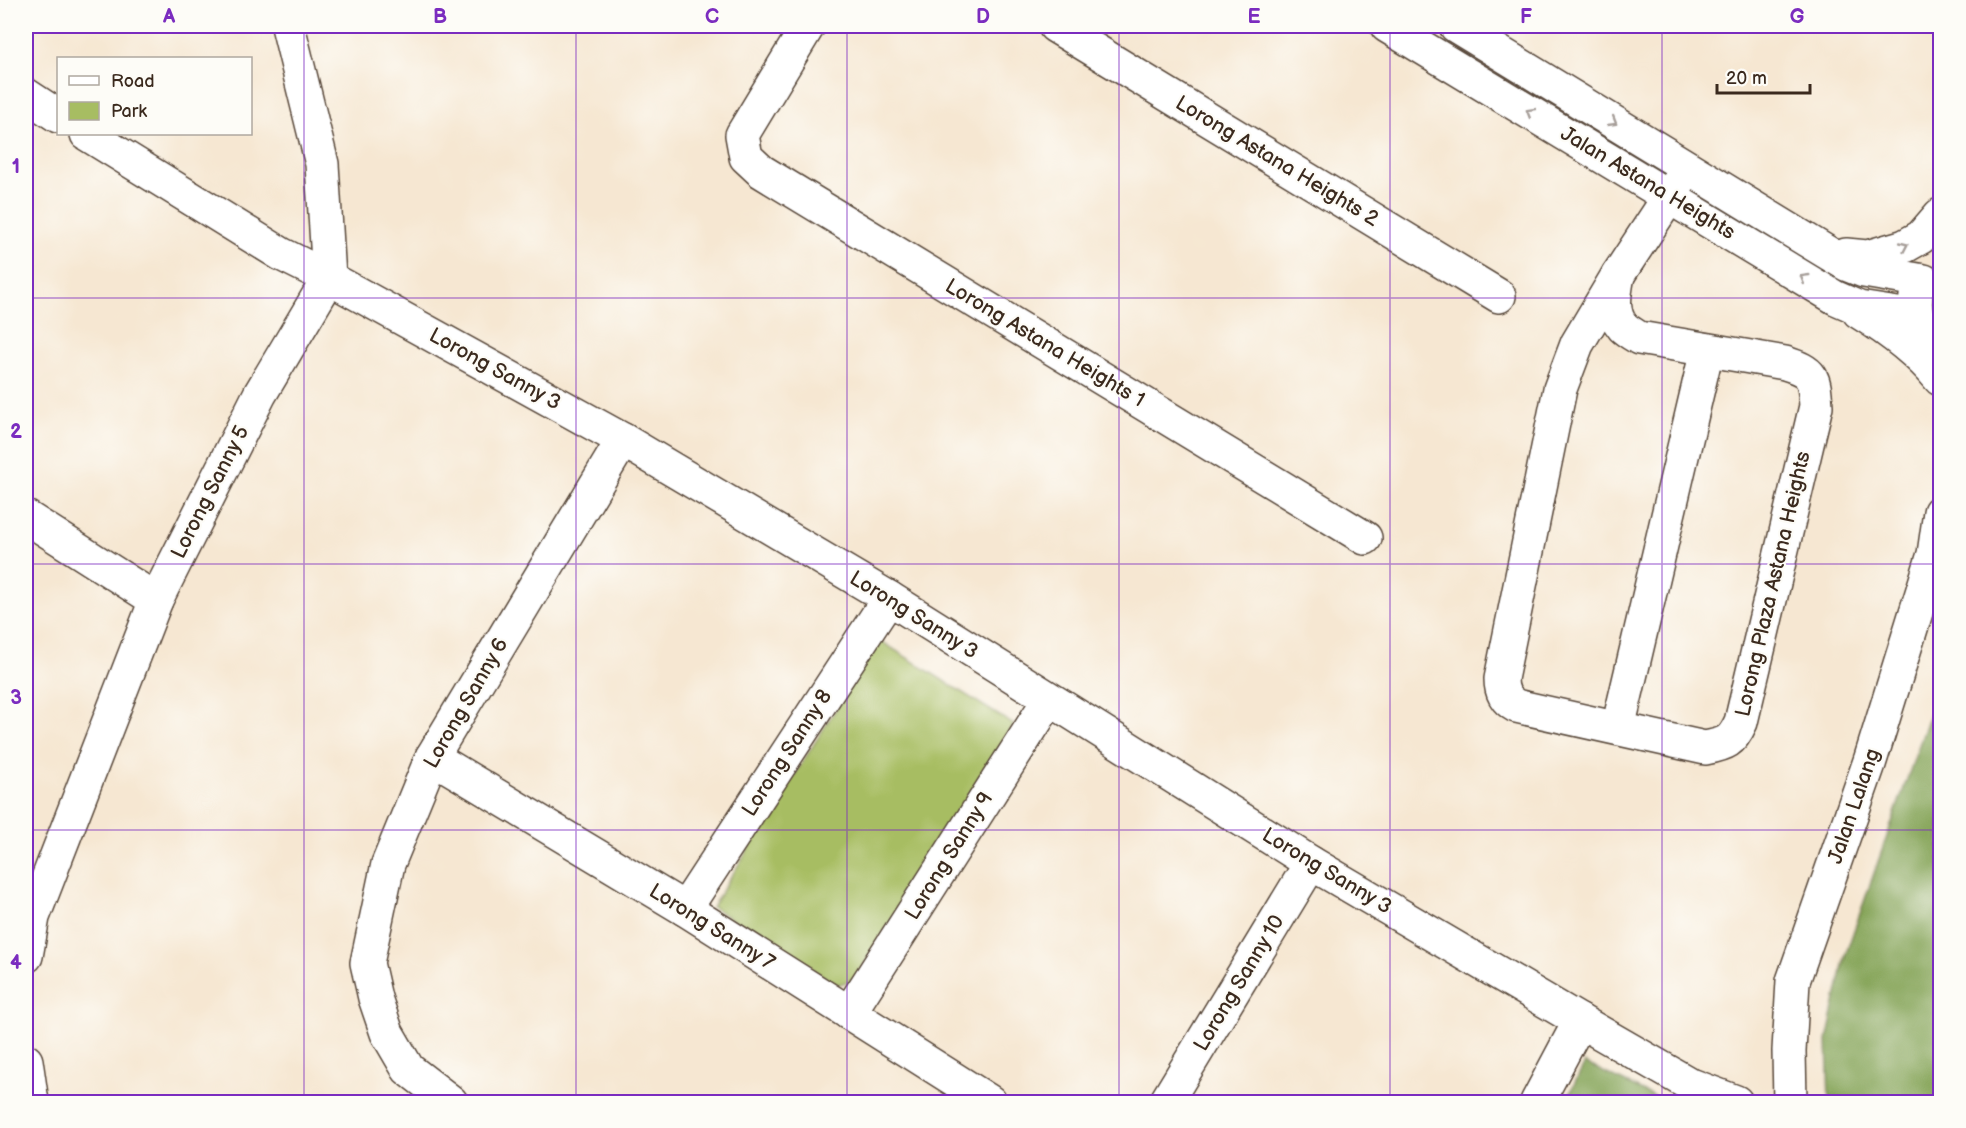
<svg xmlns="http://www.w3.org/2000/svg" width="1966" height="1128" font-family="'Balsamiq Sans',sans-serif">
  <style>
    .green { fill: #a7bd62; stroke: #717440; stroke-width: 1.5 }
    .forest { fill: #85a458; stroke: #60673b; stroke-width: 1.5 }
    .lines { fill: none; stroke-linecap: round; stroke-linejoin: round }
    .minor-casing { stroke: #574639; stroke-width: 36 }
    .minor { stroke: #fff; stroke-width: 33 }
    .oneway { stroke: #a79f9a }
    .grid { fill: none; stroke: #7b2cbf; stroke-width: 1.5; stroke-opacity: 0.55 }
    .labels { text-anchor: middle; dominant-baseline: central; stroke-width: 4.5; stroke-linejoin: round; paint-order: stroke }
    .street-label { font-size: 21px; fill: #3b2a1e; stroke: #fdfcf7 }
    .neatline { fill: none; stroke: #7b2cbf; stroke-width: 2 }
    .grid-label { font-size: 20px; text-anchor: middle; font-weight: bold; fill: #7b2cbf }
  </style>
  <rect width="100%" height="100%" fill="#fdfcf7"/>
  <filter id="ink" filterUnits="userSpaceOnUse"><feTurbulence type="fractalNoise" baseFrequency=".0167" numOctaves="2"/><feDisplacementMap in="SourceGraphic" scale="12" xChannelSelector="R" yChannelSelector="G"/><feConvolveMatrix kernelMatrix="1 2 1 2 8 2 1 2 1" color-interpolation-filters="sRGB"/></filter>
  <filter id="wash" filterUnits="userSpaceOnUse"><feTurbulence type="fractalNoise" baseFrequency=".008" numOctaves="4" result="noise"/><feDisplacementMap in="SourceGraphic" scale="24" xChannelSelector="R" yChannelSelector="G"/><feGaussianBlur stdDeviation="1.35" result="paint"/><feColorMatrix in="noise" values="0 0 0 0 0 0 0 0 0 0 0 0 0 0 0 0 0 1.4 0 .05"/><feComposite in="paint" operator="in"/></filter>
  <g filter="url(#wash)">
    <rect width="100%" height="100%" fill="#f6e7d2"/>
    <path class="green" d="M879,640L1014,725L855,979L837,985L712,907Z"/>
    <g class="forest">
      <path d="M1940,685V1102H1829L1827,1041L1845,956Z"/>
      <path d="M1585,1063L1665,1102H1565Z"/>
    </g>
  </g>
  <g filter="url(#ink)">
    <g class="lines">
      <defs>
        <g id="minor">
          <path d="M808,26L742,135L746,157L761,171L1365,538"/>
          <path d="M1055,26L1499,296"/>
          <path d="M1387,26L1836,298L1859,308L1917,317"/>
          <path d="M1456,26L1846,264L1864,271L1924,281"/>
          <path d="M26,95L58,116"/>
          <path d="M87,134L281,254L329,278L623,440L889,598L1311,863L1580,1021L1691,1085L1736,1102"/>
          <path d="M1846,255L1867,257L1905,246L1921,237L1940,215"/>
          <path d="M1618,275C1615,292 1610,312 1623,327C1627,331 1634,335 1639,338L1785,363C1814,372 1814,377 1816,406L1741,722C1732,742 1726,744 1705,748L1516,706C1505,700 1501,691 1501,679L1560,389L1577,344Z"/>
          <path d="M1618,275L1681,179"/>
          <path d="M1916,296C1913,315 1922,334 1940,340"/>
          <path d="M1859,312C1890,331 1918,352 1940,379"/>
          <path d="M26,517L156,600"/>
          <path d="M1618,728L1707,350"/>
          <path d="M432,757L685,909L990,1102"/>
          <path d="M685,909L889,598"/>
          <path d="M26,956L33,917L156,600L260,394L329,278L322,164L288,26"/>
          <path d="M849,1013L1049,700"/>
          <path d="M26,1061L32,1102"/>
          <path d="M451,1102L408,1069L387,1033L375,998L367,963L388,864L432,757L623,440"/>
          <path d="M1166,1102L1311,863"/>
          <path d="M1537,1102L1580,1021"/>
          <path d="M1790,1102L1789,1051L1793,981L1870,761L1934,554L1940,512"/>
        </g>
      </defs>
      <use href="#minor" class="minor-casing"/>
      <use href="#minor" class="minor"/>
    </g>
    <defs><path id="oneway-chevron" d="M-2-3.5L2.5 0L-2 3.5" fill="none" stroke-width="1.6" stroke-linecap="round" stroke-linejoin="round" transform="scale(1.5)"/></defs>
    <g class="oneway">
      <use href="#oneway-chevron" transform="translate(1530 112) rotate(-149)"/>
      <use href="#oneway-chevron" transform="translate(1613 122) rotate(31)"/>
      <use href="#oneway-chevron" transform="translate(1904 246) rotate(-25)"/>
      <use href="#oneway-chevron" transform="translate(1804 278) rotate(-149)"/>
    </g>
  </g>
  <path class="grid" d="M304,26V1102M576,26V1102M847,26V1102M1119,26V1102M1390,26V1102M1662,26V1102M26,298H1940M26,564H1940M26,830H1940"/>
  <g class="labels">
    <g class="street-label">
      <text transform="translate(1277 161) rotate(31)">Lorong Astana Heights 2</text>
      <text transform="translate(1648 183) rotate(31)">Jalan Astana Heights</text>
      <text transform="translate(1045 343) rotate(31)">Lorong Astana Heights 1</text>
      <text transform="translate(495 369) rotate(29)">Lorong Sanny 3</text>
      <text transform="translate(210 492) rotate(-63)">Lorong Sanny 5</text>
      <text transform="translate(1773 584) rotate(-77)">Lorong Plaza Astana Heights</text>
      <text transform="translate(914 615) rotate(32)">Lorong Sanny 3</text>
      <text transform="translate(466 703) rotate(-60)">Lorong Sanny 6</text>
      <text transform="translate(787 753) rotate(-57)">Lorong Sanny 8</text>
      <text transform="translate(1854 806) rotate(-71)">Jalan Lalang</text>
      <text transform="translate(949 856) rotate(-58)">Lorong Sanny 9</text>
      <text transform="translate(1327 871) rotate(31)">Lorong Sanny 3</text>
      <text transform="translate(712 927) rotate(32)">Lorong Sanny 7</text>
      <text transform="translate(1239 983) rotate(-59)">Lorong Sanny 10</text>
    </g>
  </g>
  <rect width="1966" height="1128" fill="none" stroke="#fdfcf7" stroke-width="66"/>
  <rect x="57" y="57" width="195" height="78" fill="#fdfcf7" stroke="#afa8a0" stroke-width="1.5"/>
  <rect x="69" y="76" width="30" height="9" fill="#ffffff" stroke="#afa8a0" stroke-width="1.5"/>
  <text x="111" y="87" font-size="18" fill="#3b2a1e">Road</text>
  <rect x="69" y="102" width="30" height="18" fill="#a7bd62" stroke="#afa8a0" stroke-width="1.5"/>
  <text x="111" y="117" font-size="18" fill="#3b2a1e">Park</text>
  <path d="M1717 84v9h93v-9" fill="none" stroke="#3b2a1e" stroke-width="3"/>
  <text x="1726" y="84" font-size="18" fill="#3b2a1e" stroke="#fdfcf7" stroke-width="4.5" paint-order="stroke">20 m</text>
  <rect x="33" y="33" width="1900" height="1062" class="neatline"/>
  <g class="grid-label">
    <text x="169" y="23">A</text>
    <text x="440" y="23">B</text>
    <text x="712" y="23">C</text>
    <text x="983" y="23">D</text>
    <text x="1254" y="23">E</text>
    <text x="1526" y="23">F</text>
    <text x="1797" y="23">G</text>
    <text x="16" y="173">1</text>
    <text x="16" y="438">2</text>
    <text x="16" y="704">3</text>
    <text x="16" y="969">4</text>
  </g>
</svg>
